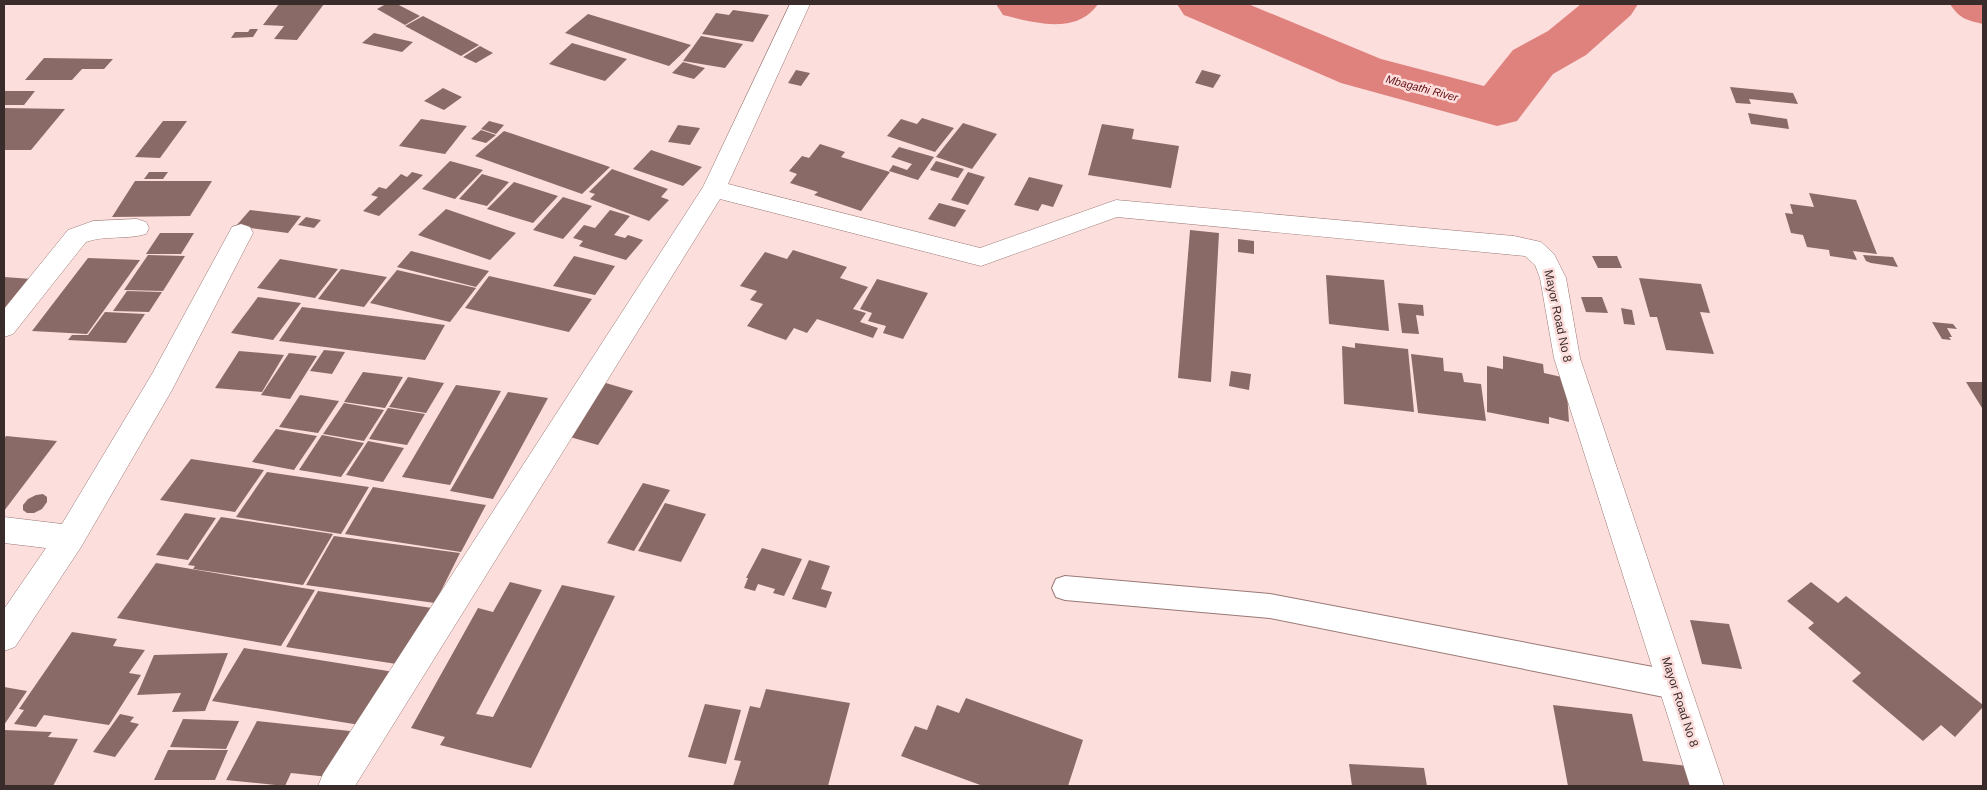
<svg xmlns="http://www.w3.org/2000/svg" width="1987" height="790" font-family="Helvetica,sans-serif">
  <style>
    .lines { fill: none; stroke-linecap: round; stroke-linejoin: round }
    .river { fill: #df827e; fill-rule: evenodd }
    .building { fill: #8a6a67 }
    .service-casing { stroke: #9a7976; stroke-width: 2 }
    .minor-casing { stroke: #9a7976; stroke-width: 1 }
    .service { fill: #fff; fill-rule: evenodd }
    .minor { fill: #fff; fill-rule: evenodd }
    .labels { text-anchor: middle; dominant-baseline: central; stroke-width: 5; stroke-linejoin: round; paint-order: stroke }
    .far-water-label { font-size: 11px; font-style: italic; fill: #630e14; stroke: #fcdedc }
    .street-label { font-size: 12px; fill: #3a2c2b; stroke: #fcdedc }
  </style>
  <rect width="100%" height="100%" fill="#fcdedc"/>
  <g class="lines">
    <g class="river">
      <path d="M996,4H1098C1077,35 1035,23 1003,15Z"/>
      <path d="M1177,4H1248L1381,59L1484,86L1513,50L1548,31L1581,4H1638L1631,15L1586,55L1553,74L1517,121L1497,126L1341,83L1184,15Z"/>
      <path d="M1950,4H1983V24C1966,20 1960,19 1950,4Z"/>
    </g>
  </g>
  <g class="building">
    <path d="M279,4H324L297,40L274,39L284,26L263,25Z"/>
    <path d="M386,4H397L420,16L405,25L377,9Z"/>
    <path d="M733,10L769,15L753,42L702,34L716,13L729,15Z"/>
    <path d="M588,14L691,45L669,66L565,33Z"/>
    <path d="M423,16L479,45L461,56L405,26Z"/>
    <path d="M250,29H258L253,37L231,38L235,32H248Z"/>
    <path d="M374,33L413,42L402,52L362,43Z"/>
    <path d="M701,36L743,44L725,68L683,61Z"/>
    <path d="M572,43L627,59L605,81L549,64Z"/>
    <path d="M480,46L493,53L476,63L463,57Z"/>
    <path d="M44,58L113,59L104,69H82L72,80H25Z"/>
    <path d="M683,62L705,68L694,79L672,73Z"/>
    <path d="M796,70L810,73L801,86L788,83Z"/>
    <path d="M1202,70L1221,75L1213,88L1195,83Z"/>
    <path d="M1730,87L1793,93L1798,104L1749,99L1751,104L1736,103Z"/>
    <path d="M443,88L462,97L444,110L424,101Z"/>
    <path d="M4,91H35L24,105H4Z"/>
    <path d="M4,108L65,109L31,150H4Z"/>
    <path d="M1748,113L1787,119L1789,129L1751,124Z"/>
    <path d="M922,118L954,128L935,152L887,136L901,119L917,124Z"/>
    <path d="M421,119L467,126L445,154L399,146Z"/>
    <path d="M163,121H187L160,158L135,157Z"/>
    <path d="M489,121L504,125L496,134L481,129Z"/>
    <path d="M963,123L997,134L972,169L936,157Z"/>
    <path d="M1102,124L1134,129L1132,139L1179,146L1171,188L1088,175Z"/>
    <path d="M678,125L700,128L690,145L668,142Z"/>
    <path d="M481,130L496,135L486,143L471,139Z"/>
    <path d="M504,131L610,167L582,194L475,156Z"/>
    <path d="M820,144L845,152L841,157L890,172L861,211L814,195L818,192L790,183L797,174L789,171L802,156L809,158Z"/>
    <path d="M899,147L934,157L918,180L889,171L893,165L907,170L912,164L891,157Z"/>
    <path d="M651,150L702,167L683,186L633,169Z"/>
    <path d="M450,161L483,170L455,199L422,189Z"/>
    <path d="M936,161L964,169L958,178L930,170Z"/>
    <path d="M612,169L668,189L661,197L669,200L649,221L590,199L595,194L589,192Z"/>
    <path d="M149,172H168L163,179H144Z"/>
    <path d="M412,172L423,175L379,216L363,211L378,197L371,195L379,187L386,189L401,174L407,177Z"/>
    <path d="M968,172L985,177L968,205L951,200Z"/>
    <path d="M482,174L509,182L487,206L459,199Z"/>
    <path d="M1029,177L1063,185L1053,207L1042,204L1038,211L1014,205Z"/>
    <path d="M135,181H212L190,216L112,217Z"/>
    <path d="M514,182L558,196L533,223L487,209Z"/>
    <path d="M1809,193L1856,200L1877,254L1853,251L1857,260L1830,256L1829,250L1807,247L1803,235L1791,233L1785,213L1793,214L1790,204L1814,207Z"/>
    <path d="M563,197L592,206L563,239L533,230Z"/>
    <path d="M939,203L966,210L955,227L928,219Z"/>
    <path d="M446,209L516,233L490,260L418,235Z"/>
    <path d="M250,210L301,216L288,233L236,226Z"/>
    <path d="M610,210L630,216L614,235L625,238L628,235L643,240L626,260L579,246L583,241L573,238L584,225L595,228Z"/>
    <path d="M306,217L321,220L314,228L298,225Z"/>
    <path d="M1190,230L1219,233L1211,382L1178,378Z"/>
    <path d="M160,233H194L181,254H146Z"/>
    <path d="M1238,239L1254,241V254L1238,252Z"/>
    <path d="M793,250L847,267L840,278L868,287L853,309L866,313L860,322L878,328L873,338L817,319L807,333L794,328L786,340L747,326L763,304L750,300L757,291L740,286L765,252L787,259Z"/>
    <path d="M411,251L489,271L476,287L397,267Z"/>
    <path d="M148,255L185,256L163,291L124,290Z"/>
    <path d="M1863,255L1893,257L1898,267L1871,263L1866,261Z"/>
    <path d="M574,256L615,266L595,295L553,286Z"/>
    <path d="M1592,256H1617L1622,268H1598Z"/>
    <path d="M88,258L140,260L87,334L32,331Z"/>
    <path d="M280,259L338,269L315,298L257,288Z"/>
    <path d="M341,269L387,277L364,307L318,299Z"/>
    <path d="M397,270L476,288L450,322L370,303Z"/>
    <path d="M1326,275L1384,280L1389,331L1329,324Z"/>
    <path d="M489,276L592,299L569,332L465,308Z"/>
    <path d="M4,277L32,279L4,313Z"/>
    <path d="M1639,278L1701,284L1710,313L1700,312L1714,354L1666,350L1657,317H1650Z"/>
    <path d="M877,279L928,293L903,339L883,333L886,326L868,321L872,313L860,309Z"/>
    <path d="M127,291L162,292L149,312L113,311Z"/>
    <path d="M258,297L301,303L273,340L231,333Z"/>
    <path d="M1581,297H1602L1608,313L1586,312Z"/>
    <path d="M1398,303L1423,305L1424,316L1416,315L1419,334L1402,333Z"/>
    <path d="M302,307L445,325L425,360L279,341Z"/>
    <path d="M1621,308L1632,310L1635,325L1624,324Z"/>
    <path d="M105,312L145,314L126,343L68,340L72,335H88Z"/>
    <path d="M1932,322L1953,324L1957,329L1947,328L1952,337H1949L1951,340L1942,339Z"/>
    <path d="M1355,343L1408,349L1414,412L1344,404L1342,346L1355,348Z"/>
    <path d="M324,350L345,352L332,374L310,371Z"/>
    <path d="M239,351L284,355L262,392L215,388Z"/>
    <path d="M289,353L317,356L290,399L261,395Z"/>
    <path d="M1411,354L1443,358L1444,371L1462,373L1464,382L1481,384L1486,421L1418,413Z"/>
    <path d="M1503,356L1543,364L1544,373L1566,378L1569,422L1549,417V424L1487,412V366L1503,369Z"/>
    <path d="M1231,371L1251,374L1249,390L1229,386Z"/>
    <path d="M363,372L403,377L385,408L344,402Z"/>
    <path d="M408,377L444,383L426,413L389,407Z"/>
    <path d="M599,381L633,391L598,445L563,435Z"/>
    <path d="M1966,382H1983V408H1982Z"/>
    <path d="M456,385L501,391L450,485L402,477Z"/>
    <path d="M508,392L548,398L493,499L450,491Z"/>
    <path d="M300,395L339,401L318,433L279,427Z"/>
    <path d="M344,403L384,410L364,441L323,434Z"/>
    <path d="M388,408L425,414L407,445L369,439Z"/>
    <path d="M276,429L317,436L294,470L252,462Z"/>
    <path d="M322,435L364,443L341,477L299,470Z"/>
    <path d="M6,436L57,441L4,511V439Z"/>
    <path d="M368,441L404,448L383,482L346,475Z"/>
    <path d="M191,459L264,470L235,512L160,500Z"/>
    <path d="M267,472L369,487L341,534L236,517Z"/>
    <path d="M643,483L670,490L634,551L607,543Z"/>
    <path d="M373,487L486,505L461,552L345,534Z"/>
    <path d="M43,494L47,497V502L42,509L34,513H27L23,510V505L28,499L36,495Z"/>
    <path d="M665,503L706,514L681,562L638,551Z"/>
    <path d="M185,513L216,518L188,560L156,555Z"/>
    <path d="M221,517L333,534L303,585L193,569L195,566L188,565Z"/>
    <path d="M334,536L460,553L435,603L306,585Z"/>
    <path d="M762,548L802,559L784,596L773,593L775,589L758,584L755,591L744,588L748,578H746Z"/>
    <path d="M809,560L830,566L821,589L832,592L826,608L792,599Z"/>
    <path d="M156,563L315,590L281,646L117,618Z"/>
    <path d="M510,582L542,590L476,714L493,717L562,585L615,596L531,768L440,745L445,737L411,728L478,608L493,612Z"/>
    <path d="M1811,582L1838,603L1846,596L1983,705V707L1955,737L1941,725L1923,741L1852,681L1861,673L1808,628L1814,623L1787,601Z"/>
    <path d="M318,591L432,608L403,665L286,647Z"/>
    <path d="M1690,620L1729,624L1742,669L1702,664Z"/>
    <path d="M72,632L117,639L113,646L145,650L129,673L141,675L109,725L44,715L36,727L14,724L24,710L19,709Z"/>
    <path d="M244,648L394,672L366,726L212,701Z"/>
    <path d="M228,653L205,711L172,712L181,693L137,695L154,655Z"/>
    <path d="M4,687L27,691L4,725Z"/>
    <path d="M766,689L850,703L828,786H733L741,761L734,760L750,706L760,708Z"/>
    <path d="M966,698L1083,740L1068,786H983L901,756L915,726L927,730L937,705L959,713Z"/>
    <path d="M705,704L741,710L726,764L688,757Z"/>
    <path d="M1553,705L1632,714L1643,761L1688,766L1693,786H1568Z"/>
    <path d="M120,714L134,717L130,722L139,724L115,757L93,752Z"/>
    <path d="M183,719L239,721L226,749L170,747Z"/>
    <path d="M257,721L350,731L329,777L291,773L285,786L226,780Z"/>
    <path d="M4,730L52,732L48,737L78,739L53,786H4Z"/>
    <path d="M168,750H228L215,780H154Z"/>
    <path d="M1349,764L1424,768L1427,786H1352Z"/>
  </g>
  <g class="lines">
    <defs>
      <path id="service" d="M1065,576L1270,594L1674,671L1684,675L1688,685L1684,695L1674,699L1270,618L1065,600L1056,597L1052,588L1056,579Z"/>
      <g id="minor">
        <path d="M790,4H810L728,184L980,248L1116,200L1514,236L1541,242L1554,254L1566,278L1580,358L1724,786H1690L1554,358L1540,278L1535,265L1525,256L1117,217L981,266L720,199L355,786H318L323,774L703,187Z"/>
        <path d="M137,219L146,222L149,228L146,234C126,240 105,235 86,242L13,334L4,337V309L68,230L93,221Z"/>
        <path d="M241,224L250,227L253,233L172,390L81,547L15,647L4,651V609L46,548L4,543V517L62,524L152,374L232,227Z"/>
      </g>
    </defs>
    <use href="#service" class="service-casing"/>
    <use href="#minor" class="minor-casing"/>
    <use href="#service" class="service"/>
    <use href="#minor" class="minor"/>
  </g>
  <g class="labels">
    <g class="far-water-label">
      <text transform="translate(1422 88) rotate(15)">Mbagathi River</text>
    </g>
    <g class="street-label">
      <text transform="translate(1558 316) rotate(78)">Mayor Road No 8</text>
      <text transform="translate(1680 702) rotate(72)">Mayor Road No 8</text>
    </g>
  </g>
  <rect width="1987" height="790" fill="none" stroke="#3a2c2b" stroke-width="10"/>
</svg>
